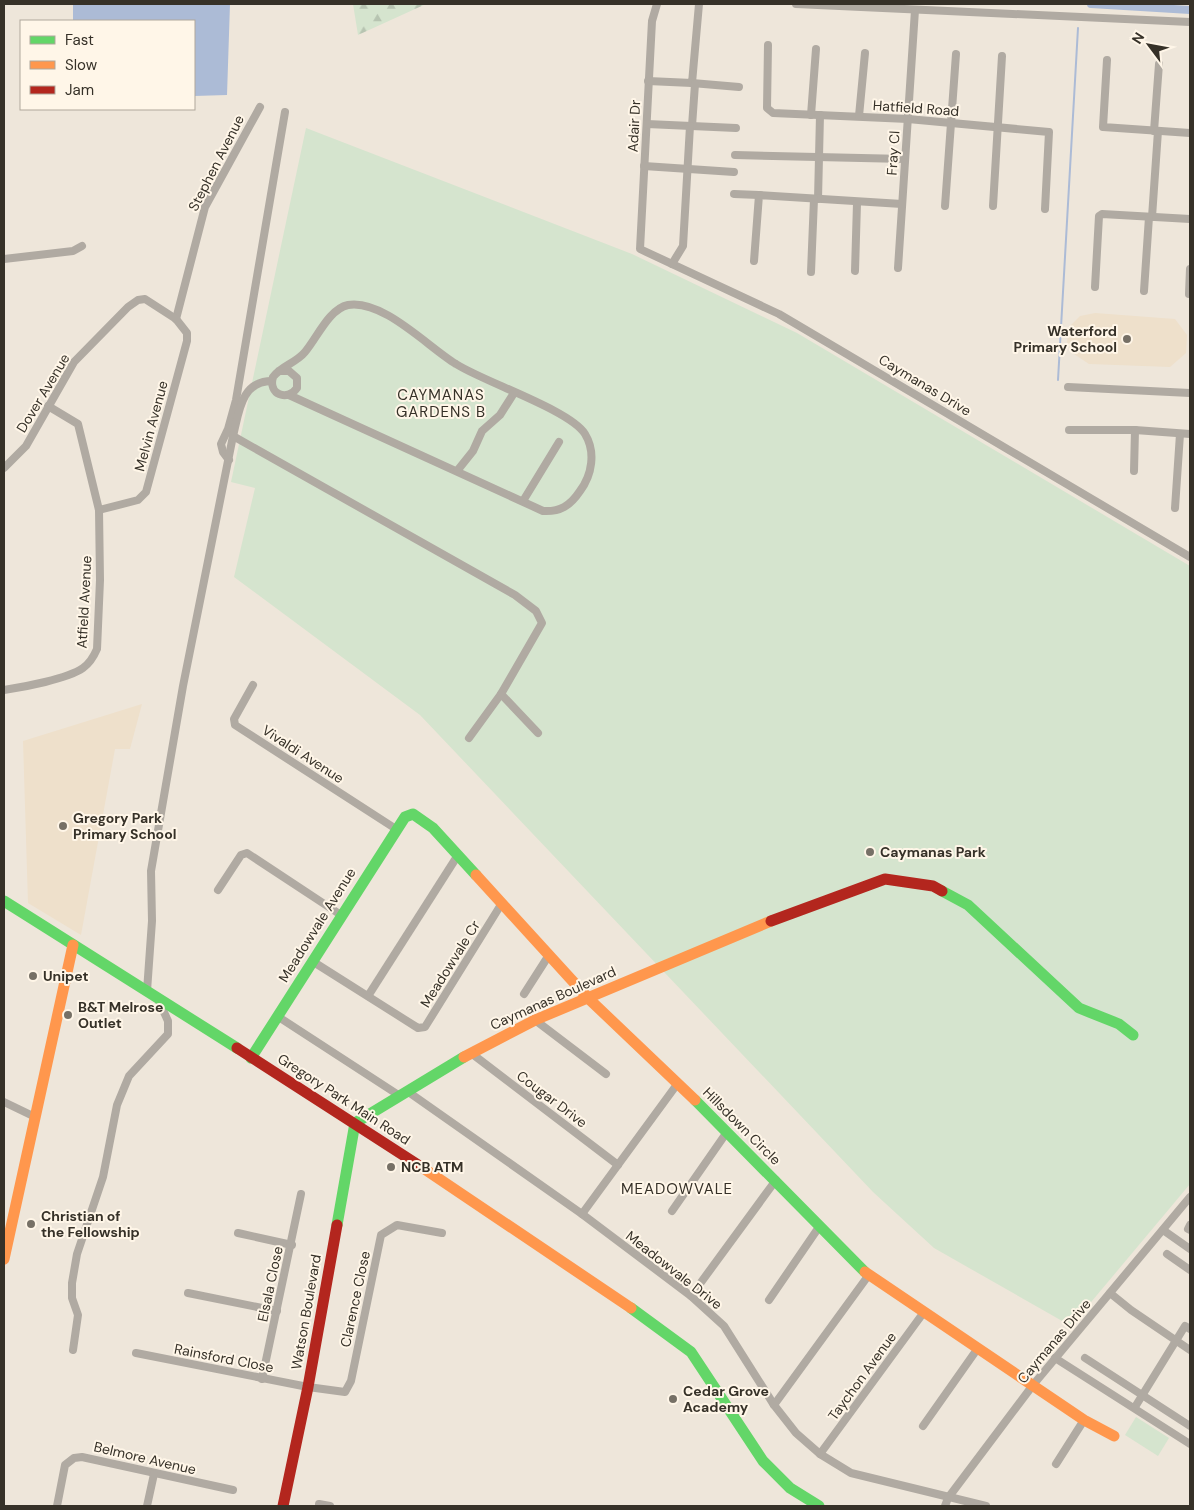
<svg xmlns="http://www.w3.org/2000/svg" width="1194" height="1510" font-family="'DM Sans',sans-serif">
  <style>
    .built { fill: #eee0cb }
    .forest { fill: url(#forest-firs) }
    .pitch { fill: #d5e4ce }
    .water { fill: #acbbd6 }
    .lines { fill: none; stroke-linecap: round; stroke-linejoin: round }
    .stream { stroke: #acbbd6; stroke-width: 2 }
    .canal { stroke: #acbbd6; stroke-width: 8 }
    .street { stroke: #b0aaa2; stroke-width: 8 }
    .fast { stroke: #63d668; stroke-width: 11 }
    .slow { stroke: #ff974d; stroke-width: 11 }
    .jam { stroke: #b3261e; stroke-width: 11 }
    .poi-dot { fill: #767066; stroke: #fff6e8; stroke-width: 2 }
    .labels { text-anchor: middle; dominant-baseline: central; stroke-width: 4; stroke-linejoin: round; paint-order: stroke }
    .street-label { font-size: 14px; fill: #363128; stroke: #fff6e8 }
    .poi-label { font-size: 14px; font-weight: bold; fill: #363128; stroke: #fff6e8; text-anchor: start }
    .neighbourhood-label { font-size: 15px; letter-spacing: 1px; fill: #363128; stroke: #fff6e8 }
  </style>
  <defs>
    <pattern id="forest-firs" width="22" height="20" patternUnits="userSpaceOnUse" patternTransform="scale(1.25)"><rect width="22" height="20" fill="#d5e4ce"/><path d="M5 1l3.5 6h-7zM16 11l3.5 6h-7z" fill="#b7c4b1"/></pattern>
  </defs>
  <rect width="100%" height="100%" fill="#eee6da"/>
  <g class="built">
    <path d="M1095,313L1175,319L1187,335L1186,353L1170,367L1089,364L1071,352L1067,342L1069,327L1080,316Z"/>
    <path d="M142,704L130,749H115L81,935L28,903L23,741Z"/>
  </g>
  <path class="forest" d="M353,4H426L358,35Z"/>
  <g class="pitch">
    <path d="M306,128L632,254L797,333L1190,566V1184L1071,1326L934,1248L873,1192L420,715L234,577L255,488L231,482Z"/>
    <path d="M1136,1417L1169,1438L1158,1456L1125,1435Z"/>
  </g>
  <path class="water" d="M73,4H230L227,95L194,96V21H73Z"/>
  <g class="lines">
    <path class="stream" d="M1058,380L1078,28"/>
    <path class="canal" d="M1091,4L1190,10"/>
    <g class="street">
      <path d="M657,4L652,21L640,249L779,314L1190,557"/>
      <path d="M796,4L1190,22"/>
      <path d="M768,45L767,108L773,113L908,119L1049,132L1045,209"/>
      <path d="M1107,60L1103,127L1190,133"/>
      <path d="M648,81L692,83L699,4"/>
      <path d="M692,83L739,87"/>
      <path d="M811,115L816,49"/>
      <path d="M859,116L865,53"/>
      <path d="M647,124L736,128"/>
      <path d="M692,126L695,84"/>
      <path d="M1154,131L1159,64"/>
      <path d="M735,155L905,159"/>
      <path d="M644,166L734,172"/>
      <path d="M734,194L759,195"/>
      <path d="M818,199L820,115"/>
      <path d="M945,206L956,54"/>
      <path d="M993,206L1002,56"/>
      <path d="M1152,217L1158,131"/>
      <path d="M4,259L73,251L82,246"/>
      <path d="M754,261L759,195L902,204"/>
      <path d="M672,264L683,246L690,126"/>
      <path d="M898,268L915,10"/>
      <path d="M855,271L857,203"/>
      <path d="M811,272L814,199"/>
      <path d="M1095,287L1099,216L1102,214L1190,219"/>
      <path d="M1144,291L1149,217"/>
      <path d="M1189,294L1190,269"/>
      <path d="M176,319L205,207L260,107"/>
      <path d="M279,371H289L297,378V388C287,402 268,394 273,377C281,366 296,363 305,352C317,338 329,309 348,305C383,299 428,347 456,364C484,382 570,410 585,434C596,452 592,475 580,491C570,506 560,512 543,511L289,395"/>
      <path d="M1068,387L1190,393"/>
      <path d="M1069,430H1135L1190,434"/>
      <path d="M233,436L515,595L536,611L542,623L501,694L538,733"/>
      <path d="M229,460L223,452L221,444L228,429L236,400L285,112"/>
      <path d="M4,468L26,446L74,362L128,307L138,300L145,299L176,319L187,333V341L146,492L138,500L99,510"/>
      <path d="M457,471L473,451L482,431L500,415L514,393"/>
      <path d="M1134,471L1135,430"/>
      <path d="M523,501L559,442"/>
      <path d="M1175,508L1180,434"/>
      <path d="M253,685L234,719L235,725L396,829"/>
      <path d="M4,690C24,687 67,679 83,668C90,663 94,656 97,649L100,580L99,510L78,424L48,406"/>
      <path d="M469,738L501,694"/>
      <path d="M218,890L241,855L247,853L341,915"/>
      <path d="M312,961L418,1028L425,1027L502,903"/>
      <path d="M147,991L152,921L151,871L183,686L233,436C239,412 241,381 272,381"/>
      <path d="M524,994L549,955"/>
      <path d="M368,996L458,855"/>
      <path d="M277,1016L400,1096"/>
      <path d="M535,1020L606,1074"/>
      <path d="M471,1053L618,1165"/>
      <path d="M407,1091L582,1214L691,1296L724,1326L774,1405L796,1433L820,1454L851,1473L986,1506"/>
      <path d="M4,1102L33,1116"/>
      <path d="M672,1211L727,1132"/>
      <path d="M582,1214L678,1083"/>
      <path d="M1190,1225L1188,1229L1190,1230"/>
      <path d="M1163,1230L1190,1249"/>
      <path d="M238,1233L292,1245"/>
      <path d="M1167,1254L1190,1270"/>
      <path d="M188,1293L277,1311"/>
      <path d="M1110,1293L1131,1310L1190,1350"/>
      <path d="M691,1296L776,1180"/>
      <path d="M769,1300L819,1227"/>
      <path d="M73,1350L78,1315L72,1298V1283L77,1254L103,1177L117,1105L129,1076L168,1034V1021L158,999"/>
      <path d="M136,1353L308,1387L345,1392L351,1381L381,1235L397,1225L442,1233"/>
      <path d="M1055,1358L1190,1444"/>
      <path d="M1085,1358L1190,1426"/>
      <path d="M262,1379L301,1194"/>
      <path d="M774,1405L868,1276"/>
      <path d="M1135,1407L1185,1326L1190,1329"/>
      <path d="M923,1426L978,1348"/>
      <path d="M820,1454L924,1312"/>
      <path d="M1056,1464L1084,1420"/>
      <path d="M319,1504L330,1506"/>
      <path d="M57,1506L65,1465L74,1458L82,1457L233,1490"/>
      <path d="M147,1506L154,1474"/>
      <path d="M945,1506L948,1498L1033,1385L1190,1197"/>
    </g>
    <g class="fast">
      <path d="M942,891L968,905L1079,1008L1119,1024L1133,1035"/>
      <path d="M4,901L237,1048"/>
      <path d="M251,1058L405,817L413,814L433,828L476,875"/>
      <path d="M695,1100L865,1272"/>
      <path d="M337,1225L355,1123L464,1057"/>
      <path d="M631,1308L691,1352L763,1461L790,1488L819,1506"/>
    </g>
    <g class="slow">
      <path d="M476,875L589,999L695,1100"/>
      <path d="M464,1057L535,1020L771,921"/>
      <path d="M423,1168L631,1308"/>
      <path d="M4,1259L73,945"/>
      <path d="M865,1272L1084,1420L1114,1436"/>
    </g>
    <g class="jam">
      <path d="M771,921L885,879L933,886L942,891"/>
      <path d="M237,1048L423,1168"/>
      <path d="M283,1506L308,1387L337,1225"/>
    </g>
  </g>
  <g class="poi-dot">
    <circle cx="1127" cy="339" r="5"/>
    <circle cx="63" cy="826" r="5"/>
    <circle cx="870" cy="852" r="5"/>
    <circle cx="33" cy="976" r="5"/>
    <circle cx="68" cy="1015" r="5"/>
    <circle cx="391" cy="1167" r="5"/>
    <circle cx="31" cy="1224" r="5"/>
    <circle cx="673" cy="1399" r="5"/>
  </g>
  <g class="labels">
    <g class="street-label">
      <text transform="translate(916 108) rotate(4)">Hatfield Road</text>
      <text transform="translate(634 126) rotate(-87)">Adair Dr</text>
      <text transform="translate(893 153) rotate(-86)">Fray Cl</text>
      <text transform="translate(216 163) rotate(-63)">Stephen Avenue</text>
      <text transform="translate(925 385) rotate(31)">Caymanas Drive</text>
      <text transform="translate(43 393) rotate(-59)">Dover Avenue</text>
      <text transform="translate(151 426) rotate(-75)">Melvin Avenue</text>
      <text transform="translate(84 602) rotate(-87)">Atfield Avenue</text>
      <text transform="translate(303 754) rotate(33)">Vivaldi Avenue</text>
      <text transform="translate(317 925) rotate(-58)">Meadowvale Avenue</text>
      <text transform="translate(450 964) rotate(-58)">Meadowvale Cr</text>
      <text transform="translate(553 998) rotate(-24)">Caymanas Boulevard</text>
      <text transform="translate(344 1099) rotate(33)">Gregory Park Main Road</text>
      <text transform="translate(552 1099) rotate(37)">Cougar Drive</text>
      <text transform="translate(742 1126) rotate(45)">Hillsdown Circle</text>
      <text transform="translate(674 1270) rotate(38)">Meadowvale Drive</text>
      <text transform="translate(270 1284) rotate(-78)">Elsala Close</text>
      <text transform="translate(355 1299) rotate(-78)">Clarence Close</text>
      <text transform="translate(306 1312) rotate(-80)">Watson Boulevard</text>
      <text transform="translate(1054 1341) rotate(-50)">Caymanas Drive</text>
      <text transform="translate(224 1358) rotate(11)">Rainsford Close</text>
      <text transform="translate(862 1376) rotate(-54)">Taychon Avenue</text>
      <text transform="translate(145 1458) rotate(13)">Belmore Avenue</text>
    </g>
    <g class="poi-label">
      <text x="1117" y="331" text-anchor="end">Waterford<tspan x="1117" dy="16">Primary School</tspan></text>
      <text x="73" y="818">Gregory Park<tspan x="73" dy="16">Primary School</tspan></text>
      <text x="880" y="852">Caymanas Park</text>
      <text x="43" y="976">Unipet</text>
      <text x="78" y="1007">B&amp;T Melrose<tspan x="78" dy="16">Outlet</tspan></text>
      <text x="401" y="1167">NCB ATM</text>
      <text x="41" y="1216">Christian of<tspan x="41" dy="16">the Fellowship</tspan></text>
      <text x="683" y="1391">Cedar Grove<tspan x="683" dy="16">Academy</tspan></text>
    </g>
    <g class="neighbourhood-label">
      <text x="441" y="395">CAYMANAS<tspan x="441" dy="17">GARDENS B</tspan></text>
      <text x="677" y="1189">MEADOWVALE</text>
    </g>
  </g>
  <rect width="1194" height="1510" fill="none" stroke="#363128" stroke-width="10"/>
  <rect x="20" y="20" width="175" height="90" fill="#fff6e8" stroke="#afa79b"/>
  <rect x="30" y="36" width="25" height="8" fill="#63d668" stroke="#afa79b"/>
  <text x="65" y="45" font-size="15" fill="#363128">Fast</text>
  <rect x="30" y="61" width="25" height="8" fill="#ff974d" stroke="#afa79b"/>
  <text x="65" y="70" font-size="15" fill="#363128">Slow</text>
  <rect x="30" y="86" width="25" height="8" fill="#b3261e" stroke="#afa79b"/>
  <text x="65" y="95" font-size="15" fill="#363128">Jam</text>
  <g transform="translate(1149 45) rotate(302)" stroke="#fff6e8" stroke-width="4" paint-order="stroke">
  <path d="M0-4L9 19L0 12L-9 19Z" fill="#363128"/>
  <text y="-8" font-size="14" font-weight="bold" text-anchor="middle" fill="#363128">N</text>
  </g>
</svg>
